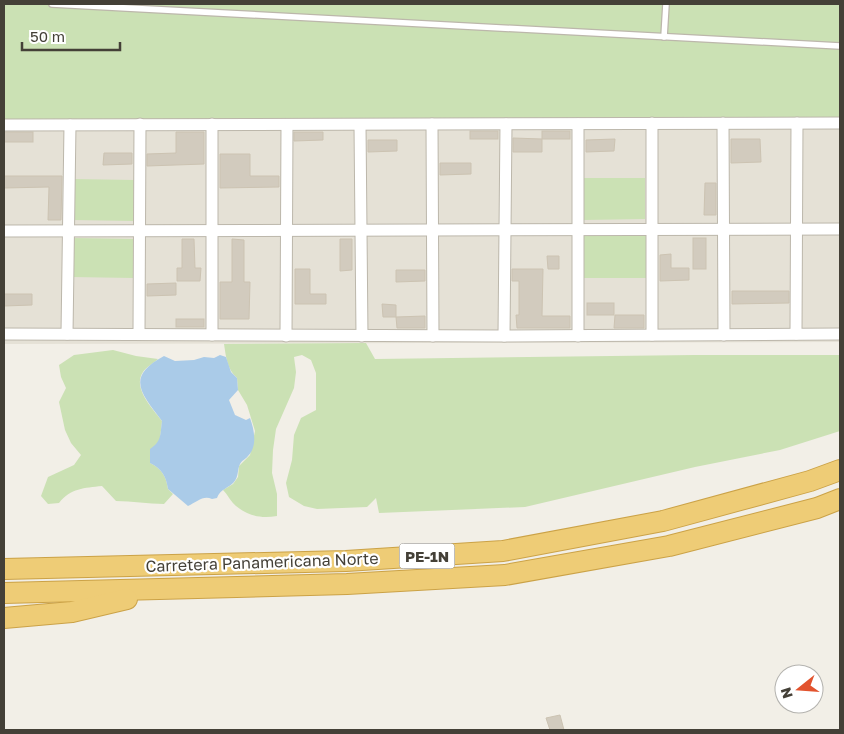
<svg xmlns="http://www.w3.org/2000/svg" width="844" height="734" font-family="'Golos Text',sans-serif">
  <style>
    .residential { fill: #e5e1d6 }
    .green { fill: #cbe1b4 }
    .water { fill: #aacbe8 }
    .building { fill: #d2cbbe; stroke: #ccc3b2 }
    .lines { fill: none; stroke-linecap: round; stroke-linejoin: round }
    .service-casing { stroke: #bcb7ab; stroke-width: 8 }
    .minor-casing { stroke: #bcb7ab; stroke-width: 13 }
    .motorway-casing { stroke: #cba247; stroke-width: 22 }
    .service { stroke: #fff; stroke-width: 5.5 }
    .minor { stroke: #fff; stroke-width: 11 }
    .motorway { stroke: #eecc76; stroke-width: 20 }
    .labels { text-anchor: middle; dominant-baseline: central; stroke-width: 4.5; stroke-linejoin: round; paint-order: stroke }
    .shield { fill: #fff; stroke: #7c7973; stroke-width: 1 }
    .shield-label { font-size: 15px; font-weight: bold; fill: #444037 }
    .street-label { font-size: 16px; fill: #444037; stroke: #fff }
  </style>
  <rect width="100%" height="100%" fill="#f2efe7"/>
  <path class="residential" d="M840,117V342L4,344V120Z"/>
  <g class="green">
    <path d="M4,4H840V117L4,120Z"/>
    <path d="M583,178H645V219L583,220Z"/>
    <path d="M72,179L135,180V221L72,220Z"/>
    <path d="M646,235L647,278H582V236Z"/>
    <path d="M72,238L135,239L134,278L71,277Z"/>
    <path d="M366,343L375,359L694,355H840V431L780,450L695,467L525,507L379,513L376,498L367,507L317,509L304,506L289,497L286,483L292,460L294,435L301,418L316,410V373L311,360L302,355L294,357L296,372L294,388L276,429L273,450L272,473L277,494V516C261,519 248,516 236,506C231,502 228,495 223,490L233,484L238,477L239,466L250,455L255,431L247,405L238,390L237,378C227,369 226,357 224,344Z"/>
    <path d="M113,350L136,356L158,359C154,363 146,367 143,372C132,388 153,409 162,421L160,439L150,463C162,469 166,476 168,489L173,494L164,504C148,504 132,501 116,501L102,486C84,488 71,488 59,503L48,504L41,496L48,477L74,465L81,455L71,443L65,430L59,402L66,388L61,377L59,365L74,355Z"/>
  </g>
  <path class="water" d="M220,355L226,357L231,372L237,378L238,390L229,400L235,415L246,420L250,418C254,429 258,446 248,456C246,459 242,460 240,464C237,470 239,476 234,482C229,488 220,489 217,498L212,499C203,495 197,502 188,506L168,489C166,476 162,469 150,463V449C162,441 160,435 162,421C141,393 125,377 164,356L175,361L194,360L204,357L214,358Z"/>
  <g class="building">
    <rect x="470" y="131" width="28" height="8"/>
    <rect x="542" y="131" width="28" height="8"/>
    <rect x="4" y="132" width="29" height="10"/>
    <path d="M176,132H204V164L147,166V154L176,153Z"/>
    <path d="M294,132H323V140L294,141Z"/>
    <path d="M513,138L542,139V152H513Z"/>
    <path d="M615,139L614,151L586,152V140Z"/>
    <path d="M731,139H760L761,162L731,163Z"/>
    <path d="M368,140H397V151L368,152Z"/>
    <path d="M104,153H132V164L103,165Z"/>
    <path d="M220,154H250V176H279V187L220,188Z"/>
    <path d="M440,163H471V174L440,175Z"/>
    <path d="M4,176H62L61,220H48L49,187L4,188Z"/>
    <path d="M705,183H716V215H704Z"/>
    <rect x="693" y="238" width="13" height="31"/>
    <path d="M182,239H194L195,268H201L200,281H177V268H182Z"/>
    <path d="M232,239L244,240V282H250L249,319H220V282H232Z"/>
    <path d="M340,239H352V270L340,271Z"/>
    <path d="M671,254V268H689V280L660,281V255Z"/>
    <path d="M547,256H559V269H548Z"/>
    <path d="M295,269H310V294H326V304H295Z"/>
    <path d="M512,269H543L542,316H570V328H517L516,315H519V281H512Z"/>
    <path d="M396,270H425V281L396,282Z"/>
    <path d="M176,283V295L147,296V284Z"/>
    <path d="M732,291H789V303L732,304Z"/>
    <path d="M4,294H32V305L4,306Z"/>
    <rect x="587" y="303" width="27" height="12"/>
    <path d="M382,304L396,305V317H383Z"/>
    <path d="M615,315H644V328H614Z"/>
    <path d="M425,316V328H397L396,317Z"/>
    <rect x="176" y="319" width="28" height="8"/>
    <path d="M560,715L564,730H550L546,718Z"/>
  </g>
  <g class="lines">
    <defs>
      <g id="service">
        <path d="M52,4L840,46"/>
        <path d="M664,37L666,4"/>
      </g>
      <g id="minor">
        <path d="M723,123L724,335"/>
        <path d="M212,124V335"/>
        <path d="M432,124L433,336"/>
        <path d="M4,125L840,123"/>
        <path d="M360,125L362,336"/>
        <path d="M4,231L840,229"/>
        <path d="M4,334L504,336L840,334"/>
        <path d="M67,334L70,125"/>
        <path d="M139,334L140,124"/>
        <path d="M796,334L797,123"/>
        <path d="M652,335V123"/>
        <path d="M286,336L287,125"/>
        <path d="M504,336L506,124"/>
        <path d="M578,336V124"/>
      </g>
      <g id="motorway">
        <path d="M4,569L346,561L503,551L663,521L810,481L840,470"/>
        <path d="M4,593L347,584L505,575L669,546L817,508L840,499"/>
        <path d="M4,618L72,612L127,599"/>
      </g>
    </defs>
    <use href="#service" class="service-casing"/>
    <use href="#minor" class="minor-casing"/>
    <use href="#motorway" class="motorway-casing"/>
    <use href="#service" class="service"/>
    <use href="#minor" class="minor"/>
    <use href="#motorway" class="motorway"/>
  </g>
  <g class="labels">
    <rect class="shield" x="399.5" y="543.5" width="55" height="25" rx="4"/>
    <g class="shield-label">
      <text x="427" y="556">PE-1N</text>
    </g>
    <g class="street-label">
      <text transform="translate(262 562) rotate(-2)">Carretera Panamericana Norte</text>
    </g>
  </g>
  <rect width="844" height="734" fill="none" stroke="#444037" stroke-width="10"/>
  <g transform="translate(799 689) rotate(253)"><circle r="24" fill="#ffffff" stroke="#b4b3af"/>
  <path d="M0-4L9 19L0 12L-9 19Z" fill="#e2532e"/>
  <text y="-8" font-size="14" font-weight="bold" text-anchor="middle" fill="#444037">N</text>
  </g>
  <path d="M22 42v8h98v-8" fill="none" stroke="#444037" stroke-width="2.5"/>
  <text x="30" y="42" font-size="15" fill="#444037" stroke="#ffffff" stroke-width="4" paint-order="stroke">50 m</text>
</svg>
